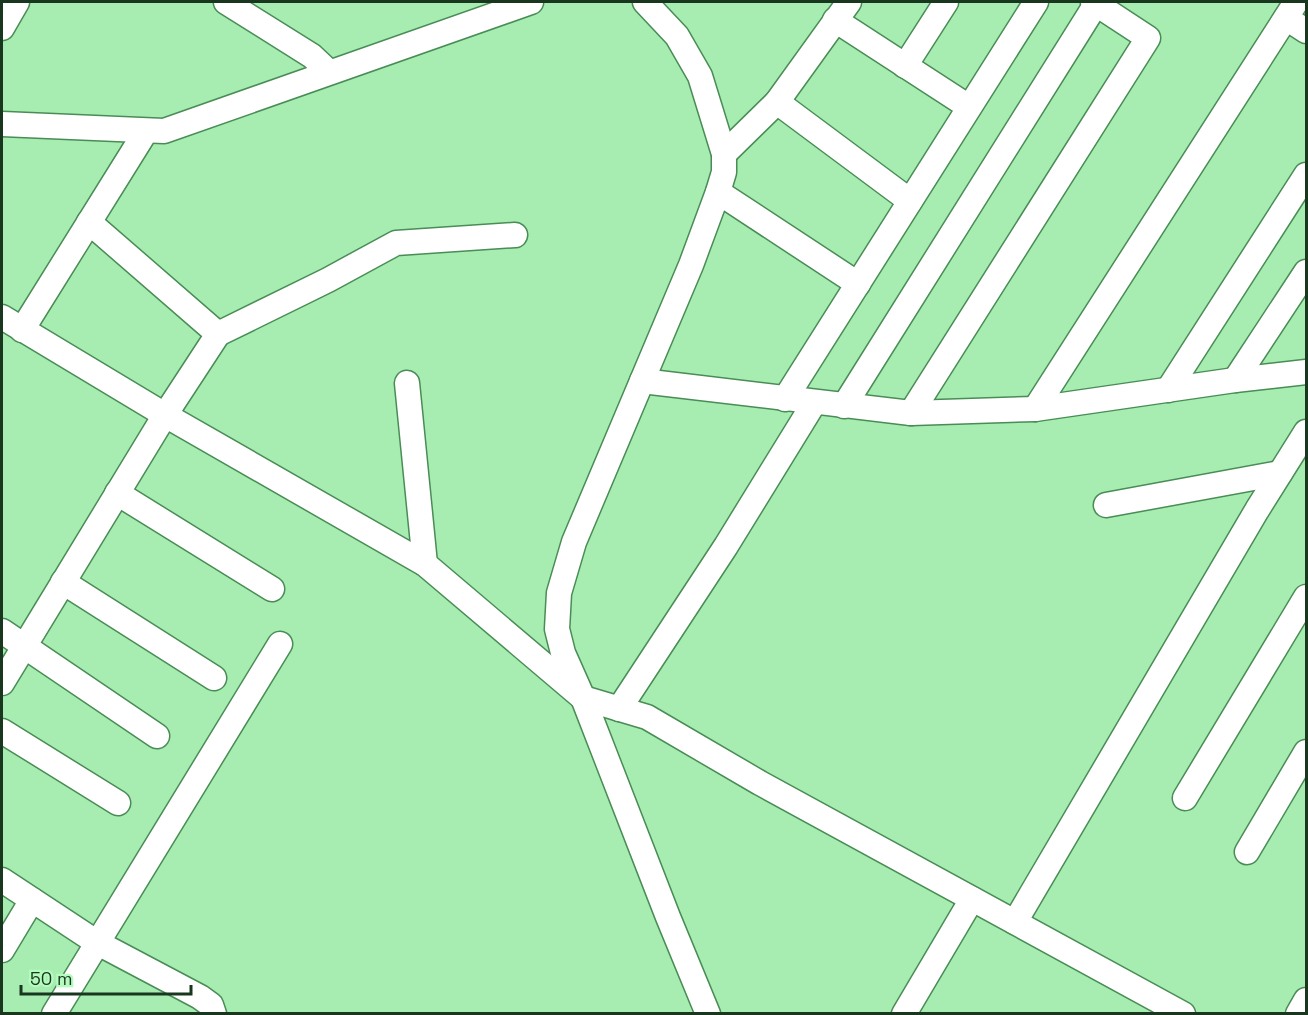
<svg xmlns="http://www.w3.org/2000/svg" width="1308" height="1015" font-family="'Space Grotesk',sans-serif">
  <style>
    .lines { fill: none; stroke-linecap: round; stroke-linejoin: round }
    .minor-casing { stroke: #498c55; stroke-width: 27 }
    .minor { stroke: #fff; stroke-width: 24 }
  </style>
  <rect width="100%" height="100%" fill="#a7edb2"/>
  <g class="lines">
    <defs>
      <g id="minor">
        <path d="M226,2L312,56L329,72"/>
        <path d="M645,2L677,36L700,76L724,154V172L718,192L691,265L574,542L559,593L557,629L563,653L583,698L668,917L708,1014"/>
        <path d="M1286,18L1306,31"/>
        <path d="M835,20L969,107"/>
        <path d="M2,28L17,2"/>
        <path d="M905,66L946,2"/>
        <path d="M777,102L910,201"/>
        <path d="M2,124L164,131L531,2"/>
        <path d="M724,154L777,102L849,2"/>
        <path d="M718,192L858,284"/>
        <path d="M2,317L165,415L425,564L583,698L647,717L760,783L1183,1014"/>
        <path d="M22,330L146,131"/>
        <path d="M218,334L328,280L396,243L515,235"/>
        <path d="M1235,380L1306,272"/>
        <path d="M642,381L911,413L1035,409L1235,380L1306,372"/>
        <path d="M407,383L425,564"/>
        <path d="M1168,390L1306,175"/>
        <path d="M785,399L1036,2"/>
        <path d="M844,406L1096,4"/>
        <path d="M1035,409L1296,2"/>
        <path d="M911,413L1148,38L1093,2"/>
        <path d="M117,493L272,589"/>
        <path d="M1106,505L1280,473"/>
        <path d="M63,582L214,678"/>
        <path d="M2,631L157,736"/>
        <path d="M2,683L165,415L218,334L89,222"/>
        <path d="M619,709L726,546L814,403"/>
        <path d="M2,731L118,803"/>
        <path d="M1185,798L1306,597"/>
        <path d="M1247,852L1306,752"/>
        <path d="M2,880L96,942L200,997L211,1005L214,1014"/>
        <path d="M1015,922L1257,510L1306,432"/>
        <path d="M2,950L32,900"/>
        <path d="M54,1014L280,644"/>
        <path d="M904,1014L972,899"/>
        <path d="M1298,1014L1306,1000"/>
      </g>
    </defs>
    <use href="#minor" class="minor-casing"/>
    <use href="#minor" class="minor"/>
  </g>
  <rect width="1308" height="1015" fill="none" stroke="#19361f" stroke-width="6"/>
  <path d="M21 985v9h170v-9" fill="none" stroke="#19361f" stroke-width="3"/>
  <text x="30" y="985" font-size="18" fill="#19361f" stroke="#b4fbbe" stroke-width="4.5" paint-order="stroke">50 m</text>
</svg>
